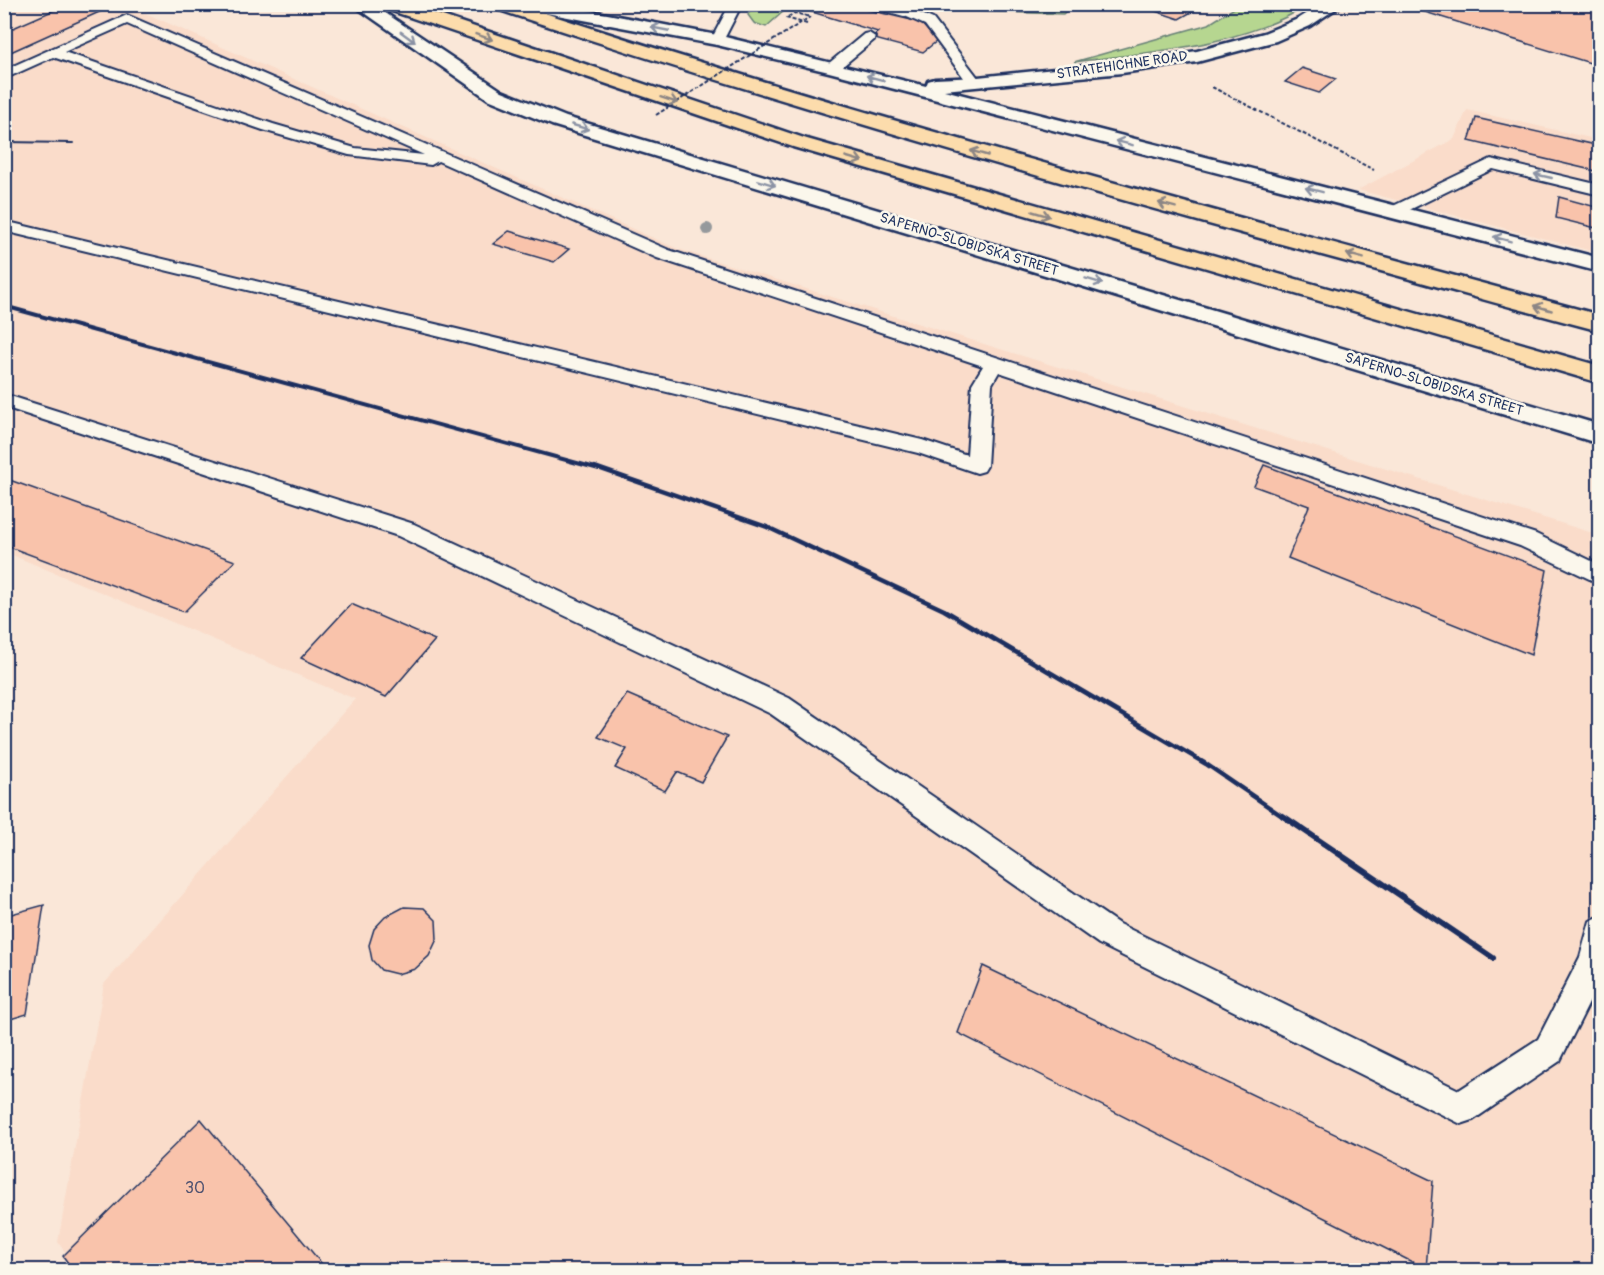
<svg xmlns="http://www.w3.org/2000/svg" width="1604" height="1275" font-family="Pangolin,sans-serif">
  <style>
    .built { fill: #fadcca }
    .green { fill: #b6d690; stroke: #688277; stroke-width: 1.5 }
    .building { fill: #f9c3ab; stroke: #1b2f5e; stroke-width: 1.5 }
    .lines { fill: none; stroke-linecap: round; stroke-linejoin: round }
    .lane-casing { stroke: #1b2f5e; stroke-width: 4 }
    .street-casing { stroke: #1b2f5e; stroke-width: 5 }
    .secondary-casing { stroke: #1b2f5e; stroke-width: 5 }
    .primary-casing { stroke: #1b2f5e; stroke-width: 5 }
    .path { stroke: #1b2f5e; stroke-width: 2; stroke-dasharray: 4 2; stroke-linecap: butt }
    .lane { fill: #fbf7ec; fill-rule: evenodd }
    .street { fill: #fbf7ec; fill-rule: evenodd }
    .secondary { fill: #fbf7ec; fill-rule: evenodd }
    .primary { fill: #fcdcac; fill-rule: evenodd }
    .rail-far3 { stroke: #1b2f5e; stroke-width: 2 }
    .rail-far2 { stroke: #1b2f5e; stroke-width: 4 }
    .rail-far1 { stroke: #1b2f5e; stroke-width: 4.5 }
    .rail { stroke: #1b2f5e; stroke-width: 6 }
    .path-bridge { stroke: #1b2f5e; stroke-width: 2; stroke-dasharray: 4 2; stroke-linecap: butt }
    .tree { fill: #95999c }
    .oneway { stroke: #8b93a5 }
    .oneway2 { stroke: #8c8685 }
    .labels { text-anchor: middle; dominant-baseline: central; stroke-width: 5; stroke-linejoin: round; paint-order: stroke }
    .far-street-label { font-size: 14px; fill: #1b2f5e; stroke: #fbf7ec }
    .near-number-label { font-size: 16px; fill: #525471 }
  </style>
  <rect width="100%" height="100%" fill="#fae7d8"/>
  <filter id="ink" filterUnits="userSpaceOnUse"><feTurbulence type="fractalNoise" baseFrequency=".0167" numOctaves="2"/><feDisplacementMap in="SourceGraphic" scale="12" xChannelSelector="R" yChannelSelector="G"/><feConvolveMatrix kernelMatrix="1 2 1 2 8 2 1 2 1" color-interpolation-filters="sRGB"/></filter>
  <g filter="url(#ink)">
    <g class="built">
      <path d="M4,5H127L678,249L1599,535V1270H77L58,1242L104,984L355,699L5,552Z"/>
      <path d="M1467,110L1599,140V253L1358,190L1454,139Z"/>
    </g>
    <g class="green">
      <path d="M752,5H769L785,10L766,27L754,23L748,15Z"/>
      <path d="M913,5L1073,4V5L1063,14L937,10Z"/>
      <path d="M1239,5H1308C1243,46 1150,52 1074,62L1209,24Z"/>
    </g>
    <g class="building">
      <path d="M68,4H117L4,55V32Z"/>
      <path d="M786,4H843L920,22L937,41L923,52L871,38L878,32Z"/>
      <path d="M1156,4H1206L1179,19L1149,9Z"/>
      <path d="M1466,4H1558L1592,26L1541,31L1503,6L1472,8Z"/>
      <path d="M1600,4V66L1402,5L1403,4Z"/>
      <path d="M1302,68L1336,79L1319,93L1285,82Z"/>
      <path d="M1476,118L1600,146V172L1469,141Z"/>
      <path d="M1559,197L1600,208V229L1556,218Z"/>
      <path d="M509,231L569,249L554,262L493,244Z"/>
      <path d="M1264,465L1547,570L1531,655L1288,558L1309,506L1254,486Z"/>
      <path d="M4,478L235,561L184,612L4,545Z"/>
      <path d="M351,604L435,640L386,697L301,658Z"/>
      <path d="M627,694L727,737L701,782L677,772L665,791L615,768L627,749L598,737Z"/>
      <path d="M44,905L27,1014L4,1021V916Z"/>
      <path d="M404,907L424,908L436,920L437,939L429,956L415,969L397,974L381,970L372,960L369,945L374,929L385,917Z"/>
      <path d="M983,966L1433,1181L1426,1269L958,1033Z"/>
      <path d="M201,1119L327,1270H73L63,1256Z"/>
    </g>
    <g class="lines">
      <defs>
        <g id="lane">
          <path d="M730,4H742L722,43H712L711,40Z"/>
          <path d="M861,4H885L915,11L933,19L982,83L975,87L970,86L925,25L907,17Z"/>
          <path d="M127,15L669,250L1536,534L1600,565V584L1520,546L999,372L992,384L987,466L984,471L977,473L918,453L4,231V221L922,440L967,455L972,384L983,366L657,258L438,161L431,165L349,155L263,130L53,57L4,79V70ZM127,24L424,155L355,148L273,124L64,52Z"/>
          <path d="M869,33L875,37L874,40L838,70H828L826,67L828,64L864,34Z"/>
          <path d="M1491,159L1600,185V195L1493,169L1401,214H1389L1387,211L1389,208Z"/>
          <path d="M4,394L414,524L789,698L1119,924L1459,1090L1538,1039L1580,957L1590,921L1600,916V981L1560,1061L1473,1120L1461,1124L1099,944L771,714L398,536L4,407Z"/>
        </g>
        <path id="street" d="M352,4H372L502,91L566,117L1600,425V444L552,125L488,99Z"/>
        <path id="secondary" d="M517,4H555L717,35L926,86L928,81L935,79L978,77L1122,62L1197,51L1264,33L1298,19L1322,4H1343L1310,26L1276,41L1197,62L1122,73L944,90L1600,258V272L829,72L717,45L525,9Z"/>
        <g id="primary">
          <path d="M381,4H407L807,139L1600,366V383L793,147L383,8Z"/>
          <path d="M491,4H517C874,121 1237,217 1600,315V331C1523,311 1447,289 1370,268C1076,189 783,104 493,8Z"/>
        </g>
      </defs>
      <use href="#lane" class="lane-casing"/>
      <use href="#street" class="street-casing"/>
      <use href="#secondary" class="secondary-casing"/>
      <use href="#primary" class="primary-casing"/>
      <g class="path">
        <path d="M807,24L786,18L795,13L810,17"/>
        <path d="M1212,87L1374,170"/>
      </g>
      <use href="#lane" class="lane"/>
      <use href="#street" class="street"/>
      <use href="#secondary" class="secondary"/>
      <use href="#primary" class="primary"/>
      <path class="rail-far3" d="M4,142L73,143"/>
      <path class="rail-far2" d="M4,306L599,469"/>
      <path class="rail-far1" d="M595,467L767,527L944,610L1206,764L1285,818"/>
      <path class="rail" d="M1283,816L1493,958"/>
      <path class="path-bridge" d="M656,115L810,17"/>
    </g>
    <circle class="tree" cx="707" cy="229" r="6"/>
    <defs><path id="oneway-shaft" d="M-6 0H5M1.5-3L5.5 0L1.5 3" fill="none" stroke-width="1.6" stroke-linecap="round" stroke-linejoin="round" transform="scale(1.5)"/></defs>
    <g class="oneway">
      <use href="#oneway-shaft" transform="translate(660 29) rotate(-169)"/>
      <use href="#oneway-shaft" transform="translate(408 37) rotate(36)"/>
      <use href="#oneway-shaft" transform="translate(875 78) rotate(-165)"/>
      <use href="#oneway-shaft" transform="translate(580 127) rotate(16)"/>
      <use href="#oneway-shaft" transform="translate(1124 143) rotate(-166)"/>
      <use href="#oneway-shaft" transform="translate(1543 176) rotate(-167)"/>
      <use href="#oneway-shaft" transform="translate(767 183) rotate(17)"/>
      <use href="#oneway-shaft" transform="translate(1314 190) rotate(-166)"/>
      <use href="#oneway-shaft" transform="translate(1502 239) rotate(-165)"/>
      <use href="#oneway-shaft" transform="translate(1094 281) rotate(17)"/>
    </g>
    <g class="oneway2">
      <use href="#oneway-shaft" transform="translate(484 37) rotate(19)"/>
      <use href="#oneway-shaft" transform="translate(669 100) rotate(18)"/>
      <use href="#oneway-shaft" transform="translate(979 153) rotate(-164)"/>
      <use href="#oneway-shaft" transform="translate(854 159) rotate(16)"/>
      <use href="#oneway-shaft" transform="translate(1167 205) rotate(-165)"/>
      <use href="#oneway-shaft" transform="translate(1041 214) rotate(16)"/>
      <use href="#oneway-shaft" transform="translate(1355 256) rotate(-165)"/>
      <use href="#oneway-shaft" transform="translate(1543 308) rotate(-164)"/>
    </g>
  </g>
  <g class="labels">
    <g class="far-street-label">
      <text transform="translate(1122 65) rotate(-8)">STRATEHICHNE ROAD</text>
      <text transform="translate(969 244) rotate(17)">SAPERNO-SLOBIDSKA STREET</text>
      <text transform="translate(1434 384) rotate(17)">SAPERNO-SLOBIDSKA STREET</text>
    </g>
    <g class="near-number-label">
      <text x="195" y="1188">30</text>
    </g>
  </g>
  <rect width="1604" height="1275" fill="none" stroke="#fbf7ec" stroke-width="24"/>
  <rect x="12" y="12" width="1580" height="1251" fill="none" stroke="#1b2f5e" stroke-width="2" filter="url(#ink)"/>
</svg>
